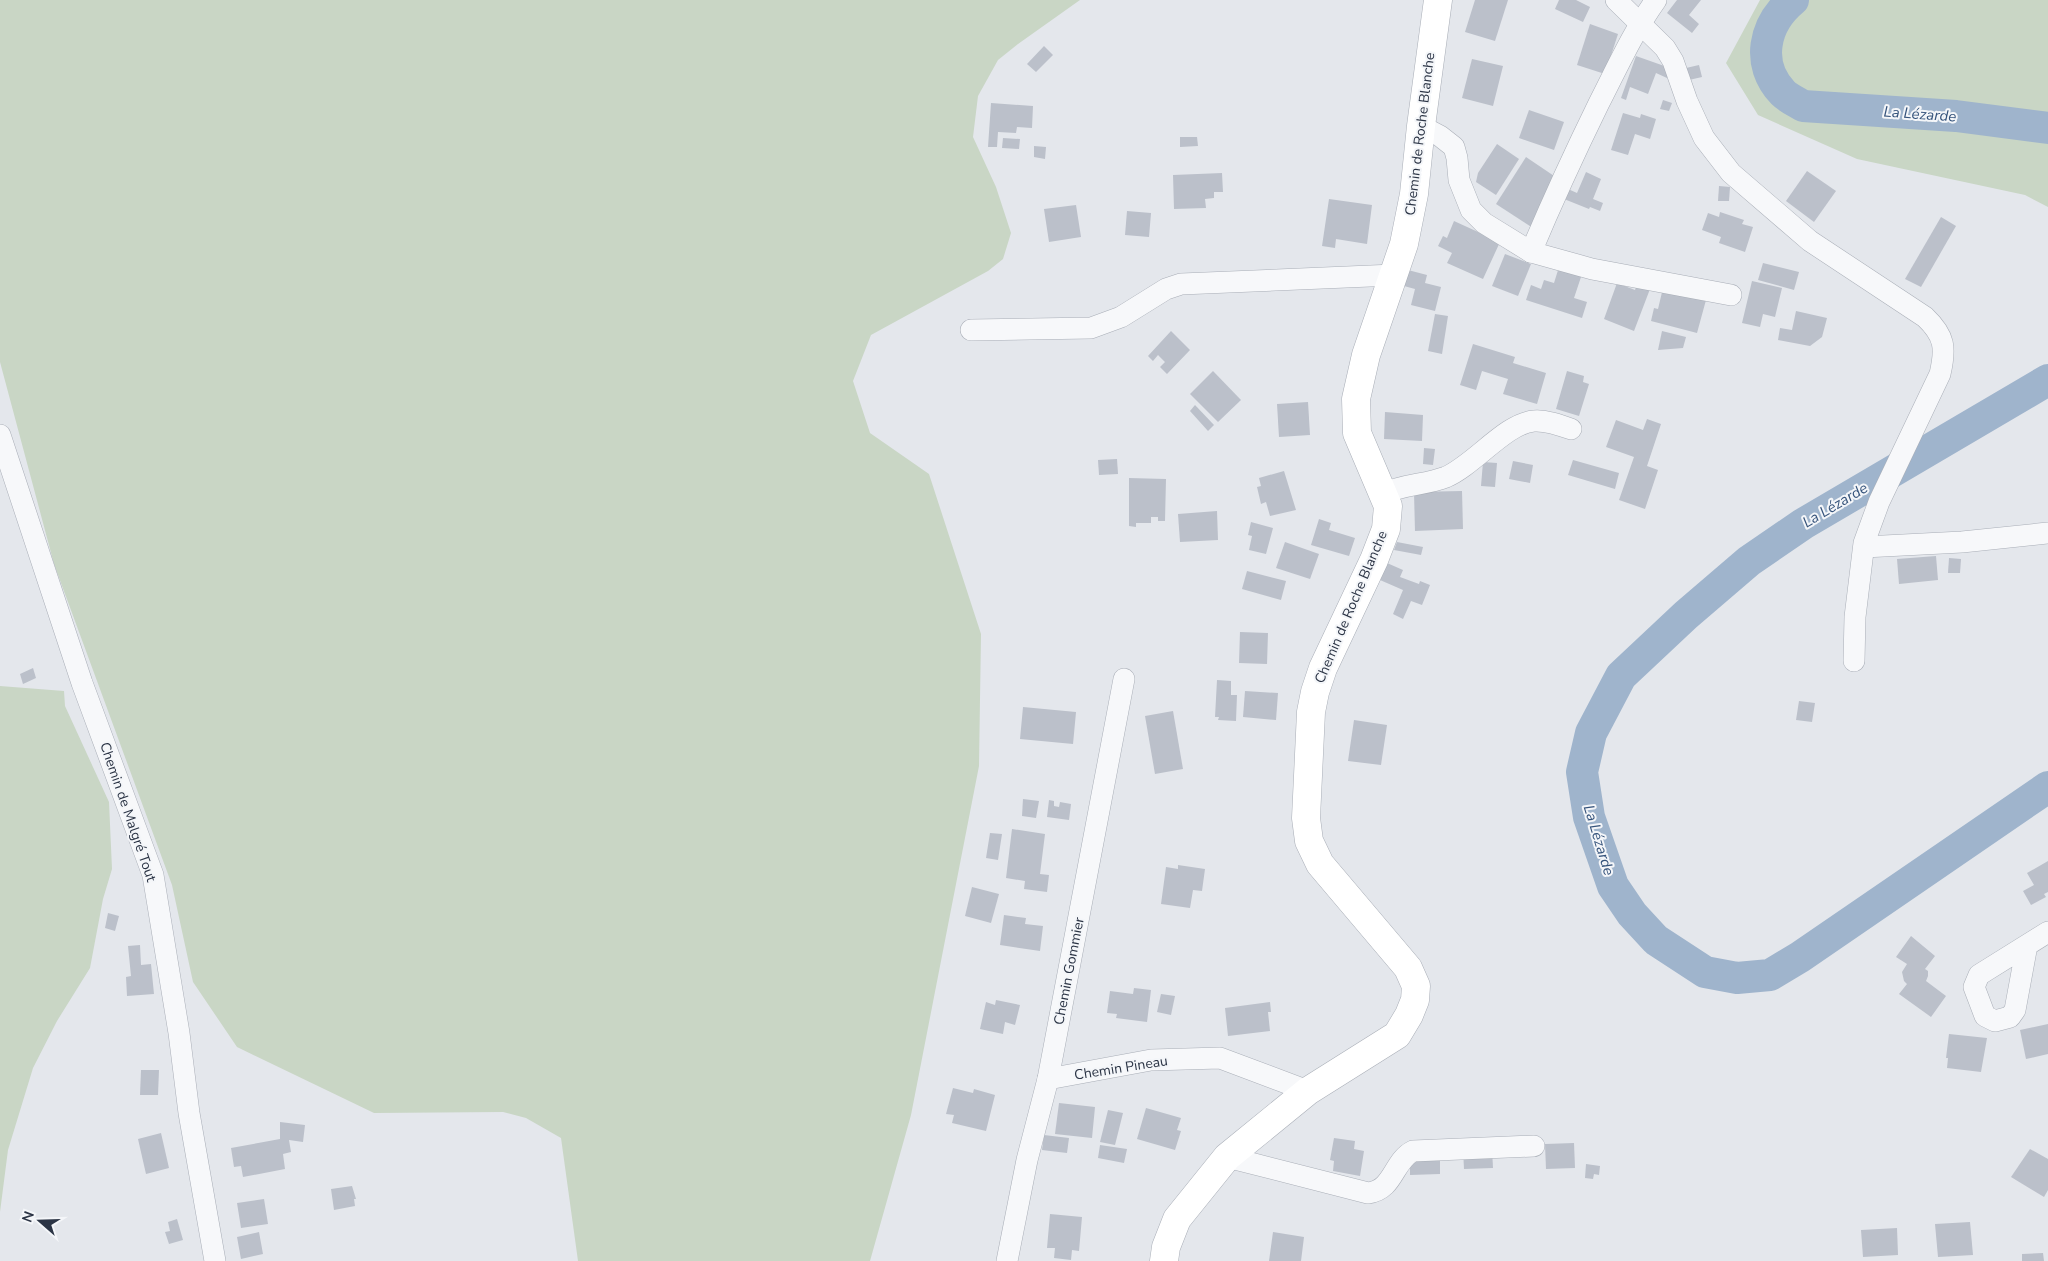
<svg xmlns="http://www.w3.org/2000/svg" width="2048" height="1261" font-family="'Nunito Sans',sans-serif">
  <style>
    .green { fill: #c9d6c5 }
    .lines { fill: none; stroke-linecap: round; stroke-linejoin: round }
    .river { stroke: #9fb4cc; stroke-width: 32 }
    .building { fill: #bbc0ca }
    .street-casing { stroke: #a9aeb7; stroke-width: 22 }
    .secondary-casing { stroke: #a9aeb7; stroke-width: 29 }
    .street { stroke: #f7f8fa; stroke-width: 21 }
    .secondary { stroke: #fff; stroke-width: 28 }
    .labels { text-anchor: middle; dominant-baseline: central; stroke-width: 4; stroke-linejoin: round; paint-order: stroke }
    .street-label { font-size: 14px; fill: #2b3445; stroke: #f4f6f9 }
    .water-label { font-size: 15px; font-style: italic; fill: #34527a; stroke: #f4f6f9 }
  </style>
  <rect width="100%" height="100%" fill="#e4e7ec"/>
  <g class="green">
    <path d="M0,0H1080L1018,44L998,60L978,96L973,137L996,187L1011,233L1003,259L988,271L871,335L853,381L870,433L929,474L981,634L979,766L911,1115L870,1261H578L561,1138L526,1118L503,1112L374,1113L237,1047L193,982L172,885L54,564L0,362Z"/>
    <path d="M1760,0H2048V207L2025,195L1857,159L1758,115L1726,63Z"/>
    <path d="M0,686L64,691L65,706L109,802L112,869L103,899L90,968L57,1021L33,1068L8,1150L0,1212Z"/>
  </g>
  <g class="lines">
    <g class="river">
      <path d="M1793,0C1764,24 1755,64 1783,93C1788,98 1797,102 1803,106L1956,116L2048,128"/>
      <path d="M2048,380L1803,524L1749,561L1686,615L1621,676L1591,733L1582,772L1589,817L1613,886L1632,914L1656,940L1705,972L1737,978L1770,975L1800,957L2048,787"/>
    </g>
  </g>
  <g class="building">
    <path d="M1475,0H1508L1495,41L1465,32Z"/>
    <path d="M1559,0H1576L1590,7L1583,22L1555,9Z"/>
    <path d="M1677,0H1701L1689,15L1699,24L1692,33L1667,13Z"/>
    <path d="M1590,24L1618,34L1605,74L1577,65Z"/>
    <path d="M1044,46L1053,55L1036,72L1027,64Z"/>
    <path d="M1636,56L1670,68L1667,78L1656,73L1648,94L1630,87L1626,100L1621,98Z"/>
    <path d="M1472,59L1503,66L1493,106L1462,98Z"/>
    <path d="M1699,65L1702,77L1689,80L1686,68Z"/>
    <path d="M1663,100L1672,103L1669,111L1660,109Z"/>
    <path d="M991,103L1033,106L1032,128L1017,127L1016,133L998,132L997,147H988Z"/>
    <path d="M1529,110L1564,122L1554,150L1519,138Z"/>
    <path d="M1623,113L1640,118L1641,114L1656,119L1650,139L1635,134L1628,155L1611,150Z"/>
    <path d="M1180,137H1197L1198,146L1180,147Z"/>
    <path d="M1003,138L1020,139L1019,149L1002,148Z"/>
    <path d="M1497,144L1519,159L1496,195L1476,182L1478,173Z"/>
    <path d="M1034,146L1046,147L1045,159L1034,157Z"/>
    <path d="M1526,157L1563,182L1533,228L1496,204Z"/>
    <path d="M1807,171L1836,191L1814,222L1786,201Z"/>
    <path d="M1586,172L1601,179L1593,199L1603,203L1600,211L1590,207L1589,209L1564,199L1568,189L1577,193Z"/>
    <path d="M1222,173L1223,192H1214V198L1205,199L1206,208L1174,209L1173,175Z"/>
    <path d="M1719,186L1730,187L1729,201H1718Z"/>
    <path d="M1329,199L1372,205L1367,244L1336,239L1335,248L1322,246Z"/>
    <path d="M1076,205L1081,237L1049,242L1044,209Z"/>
    <path d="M1127,211L1151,213L1149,237L1125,235Z"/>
    <path d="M1720,212L1744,220L1742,224L1753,227L1745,252L1719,243L1721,237L1702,230L1708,213L1719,217Z"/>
    <path d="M1941,217L1956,226L1921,287L1905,279Z"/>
    <path d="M1454,221L1500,242L1483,279L1447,263L1452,253L1438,246L1443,236L1447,238Z"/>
    <path d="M1505,254L1531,264L1518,296L1492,286Z"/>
    <path d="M1763,263L1799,272L1794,290L1758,280Z"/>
    <path d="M1559,267L1582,274L1574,298L1587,302L1582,318L1526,300L1531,285L1541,289L1544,280L1554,283Z"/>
    <path d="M1408,270L1427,275L1425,283L1441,287L1435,311L1411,305L1415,289L1404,286Z"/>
    <path d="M1752,281L1782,288L1775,317L1763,314L1760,327L1742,323Z"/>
    <path d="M1617,283L1635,290L1637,285L1650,289L1634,331L1604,319Z"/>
    <path d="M1663,288L1706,300L1697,333L1651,321L1654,308L1658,309Z"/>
    <path d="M1796,311L1827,318L1822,337L1810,346L1778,340L1780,328L1792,330Z"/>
    <path d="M1435,314L1448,316L1442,354L1428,351Z"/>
    <path d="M1171,331L1190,350L1167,374L1160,367L1165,362L1158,355L1153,361L1148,356Z"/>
    <path d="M1662,331L1686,337L1683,348L1658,350Z"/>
    <path d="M1473,344L1515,357L1513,363L1546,373L1537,404L1503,394L1508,379L1482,371L1476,390L1460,385Z"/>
    <path d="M1213,371L1241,400L1218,422L1190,394Z"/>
    <path d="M1567,371L1584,376L1583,382L1589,384L1579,416L1556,409Z"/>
    <path d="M1308,402L1310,435L1279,437L1277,404Z"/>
    <path d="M1195,405L1214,425L1208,431L1190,411Z"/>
    <path d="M1385,412L1423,415L1422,441L1384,439Z"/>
    <path d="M1647,419L1661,424L1647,466L1658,470L1645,509L1619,500L1634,457L1606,447L1616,420L1643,430Z"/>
    <path d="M1424,448L1435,449L1433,465L1423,464Z"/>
    <path d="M1117,459L1118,474L1099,475L1098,460Z"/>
    <path d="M1573,460L1619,473L1615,489L1568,475Z"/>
    <path d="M1513,461L1533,465L1530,483L1509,479Z"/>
    <path d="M1483,462L1497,463L1495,487L1481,486Z"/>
    <path d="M1284,471L1296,510L1270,516L1266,502L1261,504L1257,487L1261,486L1259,478Z"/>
    <path d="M1129,478L1166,479L1165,521H1158V517H1151V523H1136V527L1129,526Z"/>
    <path d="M1462,491L1463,529L1415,531L1414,492Z"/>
    <path d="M1217,511L1218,540L1180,542L1178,514Z"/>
    <path d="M1319,519L1331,523L1329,530L1355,538L1349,556L1311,545Z"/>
    <path d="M1251,522L1273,528L1266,554L1249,550L1252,536L1248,535Z"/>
    <path d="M1285,542L1319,554L1310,579L1276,568Z"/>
    <path d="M1397,542L1423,547L1421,555L1394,550Z"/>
    <path d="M1936,556L1938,580L1899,584L1897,559Z"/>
    <path d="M1949,558L1961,559L1960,573H1948Z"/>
    <path d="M1387,563L1403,570L1400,577L1419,584L1420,581L1430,585L1422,605L1411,601L1403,619L1393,614L1403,590L1380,580Z"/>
    <path d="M1247,571L1286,581L1281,600L1242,589Z"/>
    <path d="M1240,632L1268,633L1267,664L1239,663Z"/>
    <path d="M33,668L36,678L23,684L20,674Z"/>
    <path d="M1217,680L1231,681V695H1237L1236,721L1218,720L1219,717H1215Z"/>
    <path d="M1245,691L1278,693L1276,720L1243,717Z"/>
    <path d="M1799,701L1815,703L1812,722L1796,720Z"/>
    <path d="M1023,707L1076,712L1073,744L1020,739Z"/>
    <path d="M1173,711L1183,769L1155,774L1145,716Z"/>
    <path d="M1354,720L1387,725L1381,765L1348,761Z"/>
    <path d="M1023,799L1039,801L1036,818L1022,816Z"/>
    <path d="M1049,800L1054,801V806L1059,807L1060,802L1071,804L1069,820L1047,817Z"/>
    <path d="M1012,829L1045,834L1040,874L1049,875L1047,892L1024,889L1025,881L1006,878Z"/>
    <path d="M990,833L1002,834L998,860L986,858Z"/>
    <path d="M2048,861V892L2044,894L2046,897L2031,905L2023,891L2034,885L2027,873Z"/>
    <path d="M1178,865L1205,869L1202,891L1193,890L1190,908L1161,904L1166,867L1178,869Z"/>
    <path d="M972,887L999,894L991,923L965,916Z"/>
    <path d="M108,913L119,916L115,931L105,928Z"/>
    <path d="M1004,915L1026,918L1025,924L1043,926L1040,951L1000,945Z"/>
    <path d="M1911,936L1935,956L1925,969L1928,971V976L1926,981L1946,996L1931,1017L1899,994L1907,984L1904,981L1902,972L1907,964L1896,957Z"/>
    <path d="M140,945L141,965L151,964L154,994L127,996L126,977L131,976L128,946Z"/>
    <path d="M1134,988L1151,990L1147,1022L1116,1018L1117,1014L1107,1013L1110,991L1133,994Z"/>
    <path d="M1161,994L1175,996L1171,1015L1157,1012Z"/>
    <path d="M996,1000L1020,1005L1015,1025L1005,1022L1003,1034L980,1029L986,1002L995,1005Z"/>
    <path d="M1270,1002L1271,1012H1268L1270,1031L1228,1036L1225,1008Z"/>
    <path d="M2048,1024V1054L2026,1059L2020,1030Z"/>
    <path d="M1949,1034L1987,1038L1981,1072L1947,1068L1948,1058H1946Z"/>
    <path d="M141,1070H159L158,1095H140Z"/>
    <path d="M953,1088L973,1093L974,1089L995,1095L986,1131L952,1123L954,1115L946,1114Z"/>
    <path d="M1059,1103L1095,1107L1092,1138L1055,1134Z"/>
    <path d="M1146,1108L1181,1118L1177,1130L1181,1131L1175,1150L1137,1139Z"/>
    <path d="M1108,1110L1123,1113L1115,1145L1100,1142Z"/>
    <path d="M280,1122L305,1125L303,1142L289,1140L291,1152L283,1154L285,1169L243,1177L241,1166L234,1167L231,1148L280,1139Z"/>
    <path d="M161,1133L169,1168L146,1174L138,1139Z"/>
    <path d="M1044,1135L1069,1138L1067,1153L1042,1150Z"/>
    <path d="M1334,1138L1355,1141L1354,1149L1364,1151L1360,1176L1333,1171L1334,1161L1330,1160Z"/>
    <path d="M1574,1143L1575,1168L1546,1169L1545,1144Z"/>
    <path d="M1100,1145L1127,1149L1124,1163L1098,1158Z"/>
    <path d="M1463,1149H1492L1493,1168L1464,1169Z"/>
    <path d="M2030,1149L2048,1159V1190L2044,1197L2011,1177Z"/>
    <path d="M1440,1154V1174L1410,1175V1155Z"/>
    <path d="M1586,1164L1600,1166L1599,1175L1594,1174L1593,1179L1585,1178Z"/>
    <path d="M352,1186L356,1199H354L355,1206L334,1210L331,1189Z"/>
    <path d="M264,1199L268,1224L241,1228L237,1203Z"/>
    <path d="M1050,1214L1082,1217L1079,1251L1072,1250L1071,1260L1054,1258L1055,1248H1047Z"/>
    <path d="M177,1219L183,1240L169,1244L165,1232L170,1231L168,1222Z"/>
    <path d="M1970,1222L1973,1255L1938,1257L1935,1224Z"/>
    <path d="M1897,1228L1898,1255L1863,1257L1861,1230Z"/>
    <path d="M259,1232L263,1254L241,1259L237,1237Z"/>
    <path d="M1273,1232L1304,1237L1301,1261H1269Z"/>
    <path d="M2043,1253L2044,1261H2022V1254Z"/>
  </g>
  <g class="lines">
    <defs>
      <g id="street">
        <path d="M1616,0L1665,48L1673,61L1687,101L1704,138L1731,173L1810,241L1925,317C1945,336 1946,348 1940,374L1879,502L1864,543L1855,617L1854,661"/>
        <path d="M1421,126L1440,136L1454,147L1457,158L1459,180L1471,210L1484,223L1531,252L1592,269L1731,295"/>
        <path d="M1531,252C1552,202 1575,152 1599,103C1617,68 1633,32 1656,0"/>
        <path d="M971,330L1091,328L1121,317L1166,289L1181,284L1394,275"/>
        <path d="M0,435L82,683L153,875L179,1033L189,1113L215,1261"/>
        <path d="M1383,494C1403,484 1426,485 1446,477C1474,465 1506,423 1534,421C1546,420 1560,425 1571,429"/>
        <path d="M1864,547L1962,542L2048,533"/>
        <path d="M2027,945L2015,1010L2010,1017L1995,1021L1985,1016L1974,987L1979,975L2048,932"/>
        <path d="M1048,1079L1151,1060L1220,1058L1308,1091"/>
        <path d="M1227,1157L1368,1193C1394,1190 1393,1161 1413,1151L1534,1146"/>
        <path d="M1007,1261L1027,1160L1048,1079L1124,679"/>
      </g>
      <path id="secondary" d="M1164,1261L1166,1247L1177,1219L1227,1157L1308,1091L1397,1035L1409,1015L1415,1000L1416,986L1408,968L1320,864L1309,841L1306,818L1311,712L1315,692L1323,668L1374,560L1386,529L1388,506L1357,433L1356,399L1366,355L1404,244L1414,194L1421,126L1438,0"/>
    </defs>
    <use href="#street" class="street-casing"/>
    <use href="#secondary" class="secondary-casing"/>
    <use href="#street" class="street"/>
    <use href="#secondary" class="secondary"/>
  </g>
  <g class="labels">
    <g class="street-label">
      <text transform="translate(1420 134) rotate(-83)">Chemin de Roche Blanche</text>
      <text transform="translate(1351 607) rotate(-67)">Chemin de Roche Blanche</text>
      <text transform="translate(128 812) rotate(71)">Chemin de Malgré Tout</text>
      <text transform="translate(1069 971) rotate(-79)">Chemin Gommier</text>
      <text transform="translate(1121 1068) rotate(-9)">Chemin Pineau</text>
    </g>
    <g class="water-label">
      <text transform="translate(1920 114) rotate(4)">La Lézarde</text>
      <text transform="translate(1835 505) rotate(-31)">La Lézarde</text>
      <text transform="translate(1599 840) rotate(73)">La Lézarde</text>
    </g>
  </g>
  <g transform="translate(40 1221) rotate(290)" stroke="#f4f6f9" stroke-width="4" paint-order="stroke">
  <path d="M0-4L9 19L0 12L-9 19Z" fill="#2b3445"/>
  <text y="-8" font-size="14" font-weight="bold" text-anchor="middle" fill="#2b3445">N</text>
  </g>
</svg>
